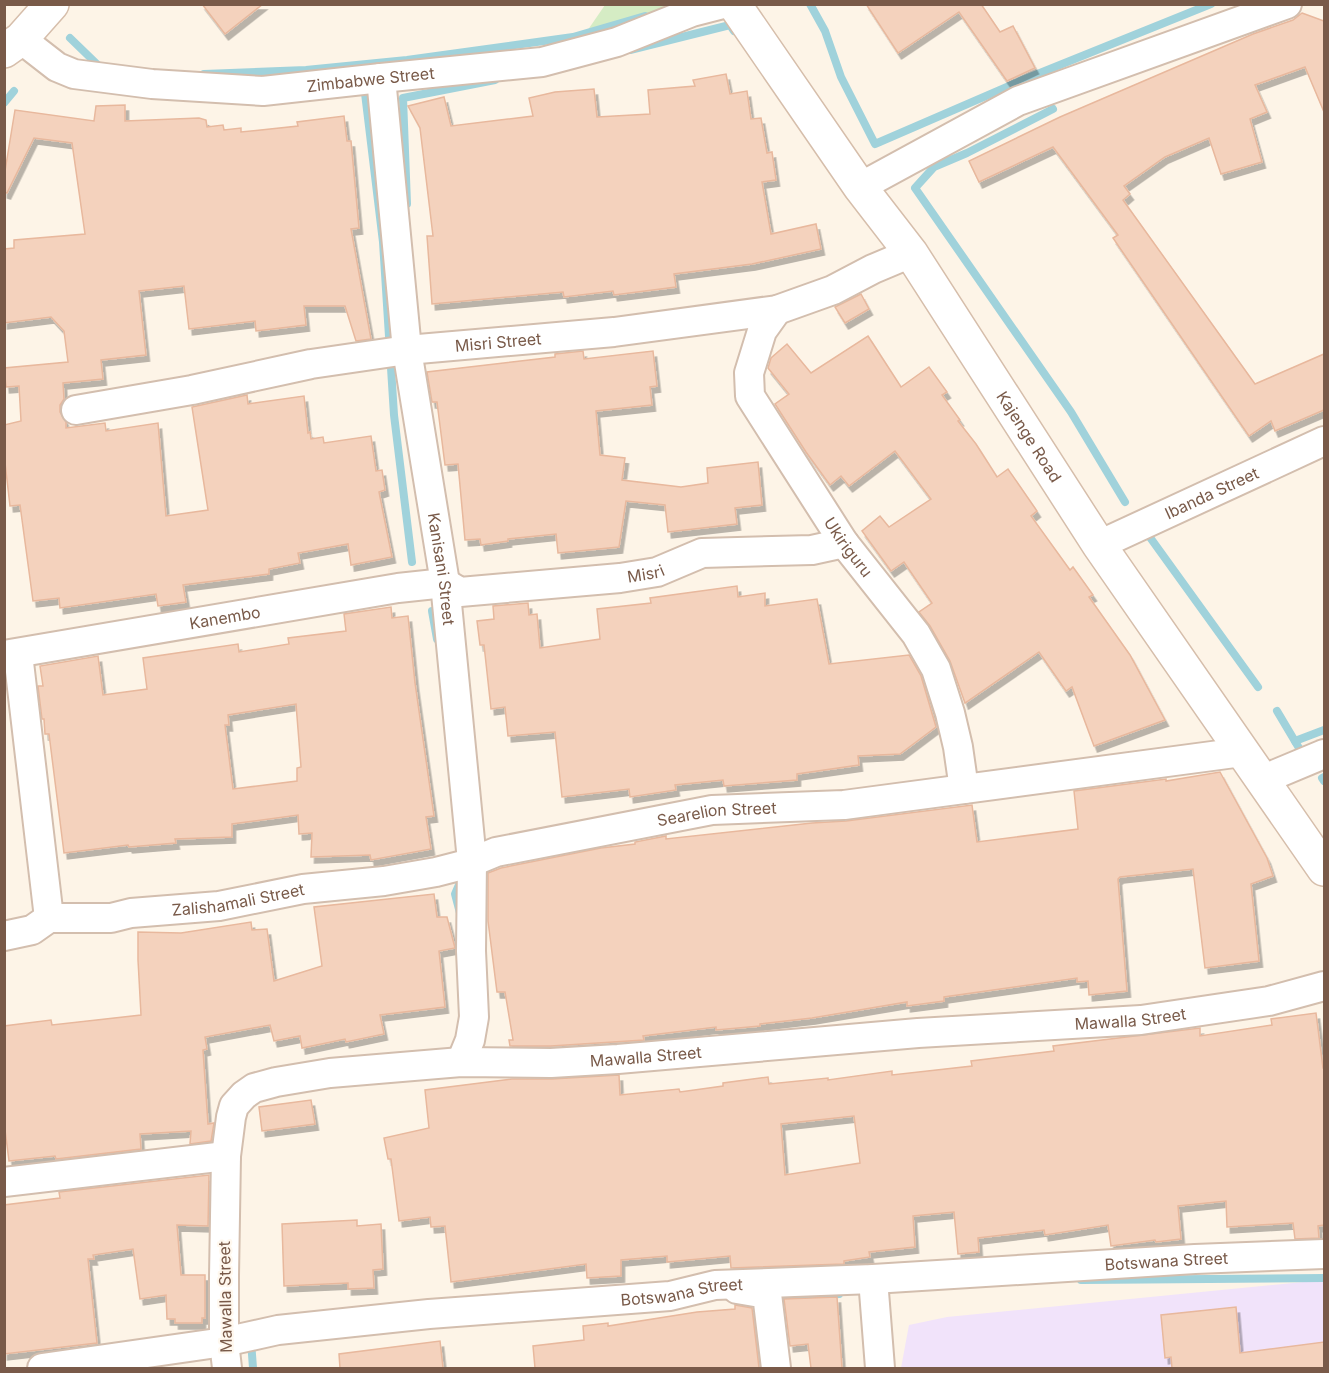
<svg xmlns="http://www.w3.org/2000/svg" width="1329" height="1373" font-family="Inter,sans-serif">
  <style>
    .education { fill: #f1e3fa }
    .green { fill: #d5ecc4 }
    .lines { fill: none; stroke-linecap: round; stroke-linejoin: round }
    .stream { stroke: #a0d2db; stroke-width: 8 }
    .building { fill: #f4d2bd; stroke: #e8b89d; stroke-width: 1.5; fill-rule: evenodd; filter: url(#shadow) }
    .street-casing { stroke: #d3beae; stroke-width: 32 }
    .secondary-casing { stroke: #d6beab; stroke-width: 36 }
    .street { stroke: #fff; stroke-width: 28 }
    .secondary { stroke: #fff; stroke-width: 33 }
    .labels { text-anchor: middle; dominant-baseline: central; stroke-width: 4.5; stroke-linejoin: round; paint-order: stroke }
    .street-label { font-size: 16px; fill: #795a49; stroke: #fff8ee }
  </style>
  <defs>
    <filter id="shadow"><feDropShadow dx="3.5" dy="6" stdDeviation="0" flood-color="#0004"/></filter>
  </defs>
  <rect width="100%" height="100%" fill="#fdf4e7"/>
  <path class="education" d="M1324,1280V1368H901L909,1325L947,1317Z"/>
  <path class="green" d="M605,5H680L583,37Z"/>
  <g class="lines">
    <g class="stream">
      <path d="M810,4L825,31L841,77L875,144L1025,79L1211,4"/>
      <path d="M70,38L102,69"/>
      <path d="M630,50L730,25L734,31"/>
      <path d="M204,74L306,70L407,60L573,37L645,16"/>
      <path d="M364,85L383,242L394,415L412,562"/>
      <path d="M4,103L14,91"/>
      <path d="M1053,109L967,153L934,167L915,188L1071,412L1125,502"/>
      <path d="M407,204L403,98L495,80"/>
      <path d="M1149,536L1258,687"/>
      <path d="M432,611L437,639"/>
      <path d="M1277,711L1299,748"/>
      <path d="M1295,741L1324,730"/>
      <path d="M1324,777L1322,778L1324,781"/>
      <path d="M460,913L455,894L461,880"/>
      <path d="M1081,1280L1324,1278"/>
      <path d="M785,1298L839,1294"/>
      <path d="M253,1368L251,1341H253"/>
    </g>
  </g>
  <g class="building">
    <path d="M202,4H263L225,34Z"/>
    <path d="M866,4H981L1000,32L1013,26L1035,68L1007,81L959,12L898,53Z"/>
    <path d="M1302,13L1324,21V112L1305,67L1255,85L1267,112L1250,119L1262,162L1221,174L1209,138L1165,157L1124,186L1130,194L1123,200L1255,384L1324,354V410L1275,431L1271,421L1249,436L1113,238L1118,235L1053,147L979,182L969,161L1060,117L1253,34L1293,20Z"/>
    <path d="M726,74L730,94L747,91L751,119L761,118L767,153L772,152L776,180L762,182L771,234L816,224L821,249L752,264L674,274L676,287L614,295L613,291L564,297L563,292L432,304L427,236H433L420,128L408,106L444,97L451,126L533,116L529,98L555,92L594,89L597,117L650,114L648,90L695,86L693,80Z"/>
    <path d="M125,105V121L199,118L206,120L207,127L223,125L224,130L241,128V132L298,126L297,122L344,116L347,141H351L359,228L351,229L371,339L356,341L345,306H304L306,325L256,331L255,321L189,329L184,286L139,291L146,355L101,360L103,379L63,383L64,399L60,405V412L66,422V428L105,423L106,431L158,423L166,516L208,510L192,407L247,395L248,404L304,396L308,433L310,432L311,439L323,437L324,443L371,436L376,471L382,470L385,490L379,492L392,557L351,565L348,544L298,553L300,563L269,569V574L183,585L186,602L158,606L156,594L60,608L59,598L33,601L20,505L10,506L4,454V425L21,421L19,386L6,387L4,368L68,362L64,331L51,317L4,323V249L14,248V240L85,234L72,143L34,138L7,193L4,192V177L15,110L94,121L96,106Z"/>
    <path d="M861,294L869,309L845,323L835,307Z"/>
    <path d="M868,336L901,387L929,367L947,392L942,395L960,420L958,421L976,444L997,477L1008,469L1037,511L1031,516L1070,570L1073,567L1093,595L1089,597L1130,655L1165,720L1094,746L1072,687L1066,691L1039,652L965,703L950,661L930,626L919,612L932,603L904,562L891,571L862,531L880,516L889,527L931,499L895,451L849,486L841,476L830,485L806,452L775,404L789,394L768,368L771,358L787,344L811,373Z"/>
    <path d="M583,351L584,359L653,351L657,386L650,387L652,405L596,411L600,455L625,458L622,480L681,487L708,483L707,468L758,462L762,505L735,508L737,524L668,532L665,505L626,501L619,547L558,553L556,534L508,539V541L481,545L480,539L465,540L458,464L445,465L437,402H432L427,372L555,357V354Z"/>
    <path d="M737,586L738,597L765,593V606L817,599L829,664L909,655L921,676L936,727L900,754L858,756L859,765L797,774V780L724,786L723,780L675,785L676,790L630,797L629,789L562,797L555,732L508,736L505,707L491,709L484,645H480L477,621L494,619L493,606L528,603L529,615L537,614L540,648L600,639L597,609L651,603L650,598Z"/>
    <path d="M391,607L392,618L408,616L415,683L434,816L426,817L431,849L371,860L370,855L311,857L312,833L299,834L298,815L232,824V837L175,839L176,843L129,847L128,845L64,853L49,734H45L44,719H42L38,686H43L40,666L98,656L103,695L147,689L143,658L238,644L239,652L289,644L288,638L346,631L344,614ZM296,704L301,767L297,768V781L233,789L225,725H229L228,715Z"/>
    <path d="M1220,772L1267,858L1273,876L1251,884L1259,961L1205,968L1193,869L1120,877L1118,879L1127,991L1089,995L1088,981L1077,982V978L944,997V1001L907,1006V1002L812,1018L760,1024V1026L716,1030V1027L643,1036L644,1040L551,1046H510L509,1040H513L505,992H497L488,921V873L501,868L601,848L635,844V842L666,836V839L812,823L846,821L972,805L977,842L1078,829L1074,791L1166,779V781Z"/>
    <path d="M434,894L437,917H447L455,948L439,951L445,1007L380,1015L384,1034L346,1042L345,1039L302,1048L300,1036L274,1041L270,1025L205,1037L207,1049L203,1050L208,1124L214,1123L211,1141L190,1144L191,1131L140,1134L141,1149L56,1159L55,1156L9,1161L4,1122V1026L51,1020L52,1025L141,1015L138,960V932L181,933L251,922L252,930L267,929L274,981L322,966L314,907Z"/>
    <path d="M1316,1013L1323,1068H1324V1225L1318,1226L1319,1238L1295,1239L1293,1223L1227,1227L1226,1201L1178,1206L1181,1239L1156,1242L1155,1240L1111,1246L1108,1225L1045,1235L1044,1230L978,1238L979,1252L958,1254L954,1212L913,1216L915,1247L869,1252L870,1257L844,1261V1264L731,1268L730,1256L667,1262V1256L621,1260V1276L587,1278L586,1264L451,1282L445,1226L431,1227L430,1217L399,1221L391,1159H388L384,1138L429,1128L425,1090L512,1079H552L619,1075L620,1095L679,1089L680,1092L723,1086V1083L768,1077L769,1084L828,1078V1080L892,1071V1075L972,1066L971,1061L1054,1051L1053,1046L1200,1028V1036L1272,1025L1271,1019ZM854,1116L860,1163L785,1175L781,1124Z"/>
    <path d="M311,1100L315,1124L262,1131L259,1107Z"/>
    <path d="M209,1175L208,1226L177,1225L181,1275H205V1318H202V1323H175V1319H167L166,1295L140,1299L133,1249L93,1255L94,1259H88L97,1343L4,1354V1205L60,1198L59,1192Z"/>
    <path d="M357,1220V1226L381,1224L383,1269L373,1270L374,1288L348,1289V1283L284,1286L282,1224Z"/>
    <path d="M837,1297L842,1368H811L808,1344L790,1346L784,1299Z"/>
    <path d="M735,1305L752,1308L759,1368H535L533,1346L584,1340L583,1326L608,1323V1326L697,1312L735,1309Z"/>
    <path d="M1236,1307L1240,1353L1324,1342V1368H1172L1171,1357L1165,1358L1161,1315Z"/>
    <path d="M440,1341L443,1368H340L339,1354Z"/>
  </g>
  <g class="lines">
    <defs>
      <g id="street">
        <path id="s1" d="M21,39L57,67L74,74L152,84L263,91L381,78L542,62L617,42L692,12L723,4"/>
        <path id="s2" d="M381,78L407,350L445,583L472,861L471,951L474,1017L470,1040L461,1062"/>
        <path d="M860,187L1018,101L1287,4"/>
        <path id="s3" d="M777,310L762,331L749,373L750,396L844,543L916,634L936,669L950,713L958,747L964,789"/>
        <path id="s4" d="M76,410L192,390L311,364L407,350L614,332L777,310L833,290L873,269L911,253"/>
        <path id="s5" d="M1099,545L1324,441"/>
        <path d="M18,654L49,918"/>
        <path id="s6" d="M4,655L398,588L445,583L460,592L620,578L657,572L702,553L812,550L844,543"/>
        <path d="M1264,779L1324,754"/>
        <path id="s7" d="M4,936L32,930L49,918H111L131,913L219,906L303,889L384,881L436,872L467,864L496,852L712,810L844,805L1242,752"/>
        <path d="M4,1182L226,1156"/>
        <path d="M873,1279L880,1368"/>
        <path d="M737,1289L767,1294L776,1368"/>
        <path id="s8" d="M42,1368L224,1342L278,1330L429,1314L670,1296L715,1285L873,1279L1195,1259L1324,1254"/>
        <path id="s9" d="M227,1368L224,1342V1276L226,1156L231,1117L234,1106L244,1095L254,1088L276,1082L330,1073L461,1062L551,1063L618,1059L918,1033L1141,1020L1269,1001L1324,986"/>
      </g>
      <g id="secondary">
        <path id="s10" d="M734,4L860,187L911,253L1099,545L1324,869"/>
        <path d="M4,51L21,39L52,4"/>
      </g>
    </defs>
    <use href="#street" class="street-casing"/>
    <use href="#secondary" class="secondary-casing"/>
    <use href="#street" class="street"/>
    <use href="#secondary" class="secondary"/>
  </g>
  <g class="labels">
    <g class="street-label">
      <text stroke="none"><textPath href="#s1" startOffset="362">Zimbabwe Street</textPath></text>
      <text stroke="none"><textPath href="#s4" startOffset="428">Misri Street</textPath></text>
      <text stroke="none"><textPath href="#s10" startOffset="524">Kajenge Road</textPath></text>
      <text stroke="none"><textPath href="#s5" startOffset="124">Ibanda Street</textPath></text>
      <text stroke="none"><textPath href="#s3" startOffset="273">Ukiriguru</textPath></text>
      <text stroke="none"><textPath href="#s2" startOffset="495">Kanisani Street</textPath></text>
      <text stroke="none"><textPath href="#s6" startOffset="651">Misri</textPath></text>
      <text stroke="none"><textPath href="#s6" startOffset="224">Kanembo</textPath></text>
      <text stroke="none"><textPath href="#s7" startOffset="728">Searelion Street</textPath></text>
      <text stroke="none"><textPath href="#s7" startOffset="240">Zalishamali Street</textPath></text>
      <text stroke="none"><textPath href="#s9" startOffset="1170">Mawalla Street</textPath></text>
      <text stroke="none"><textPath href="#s9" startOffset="684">Mawalla Street</textPath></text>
      <text stroke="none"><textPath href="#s8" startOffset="1131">Botswana Street</textPath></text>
      <text stroke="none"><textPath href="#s8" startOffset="645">Botswana Street</textPath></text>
      <text transform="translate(225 1297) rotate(-91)">Mawalla Street</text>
    </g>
  </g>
  <rect width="1329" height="1373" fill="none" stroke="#795a49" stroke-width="12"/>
</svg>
